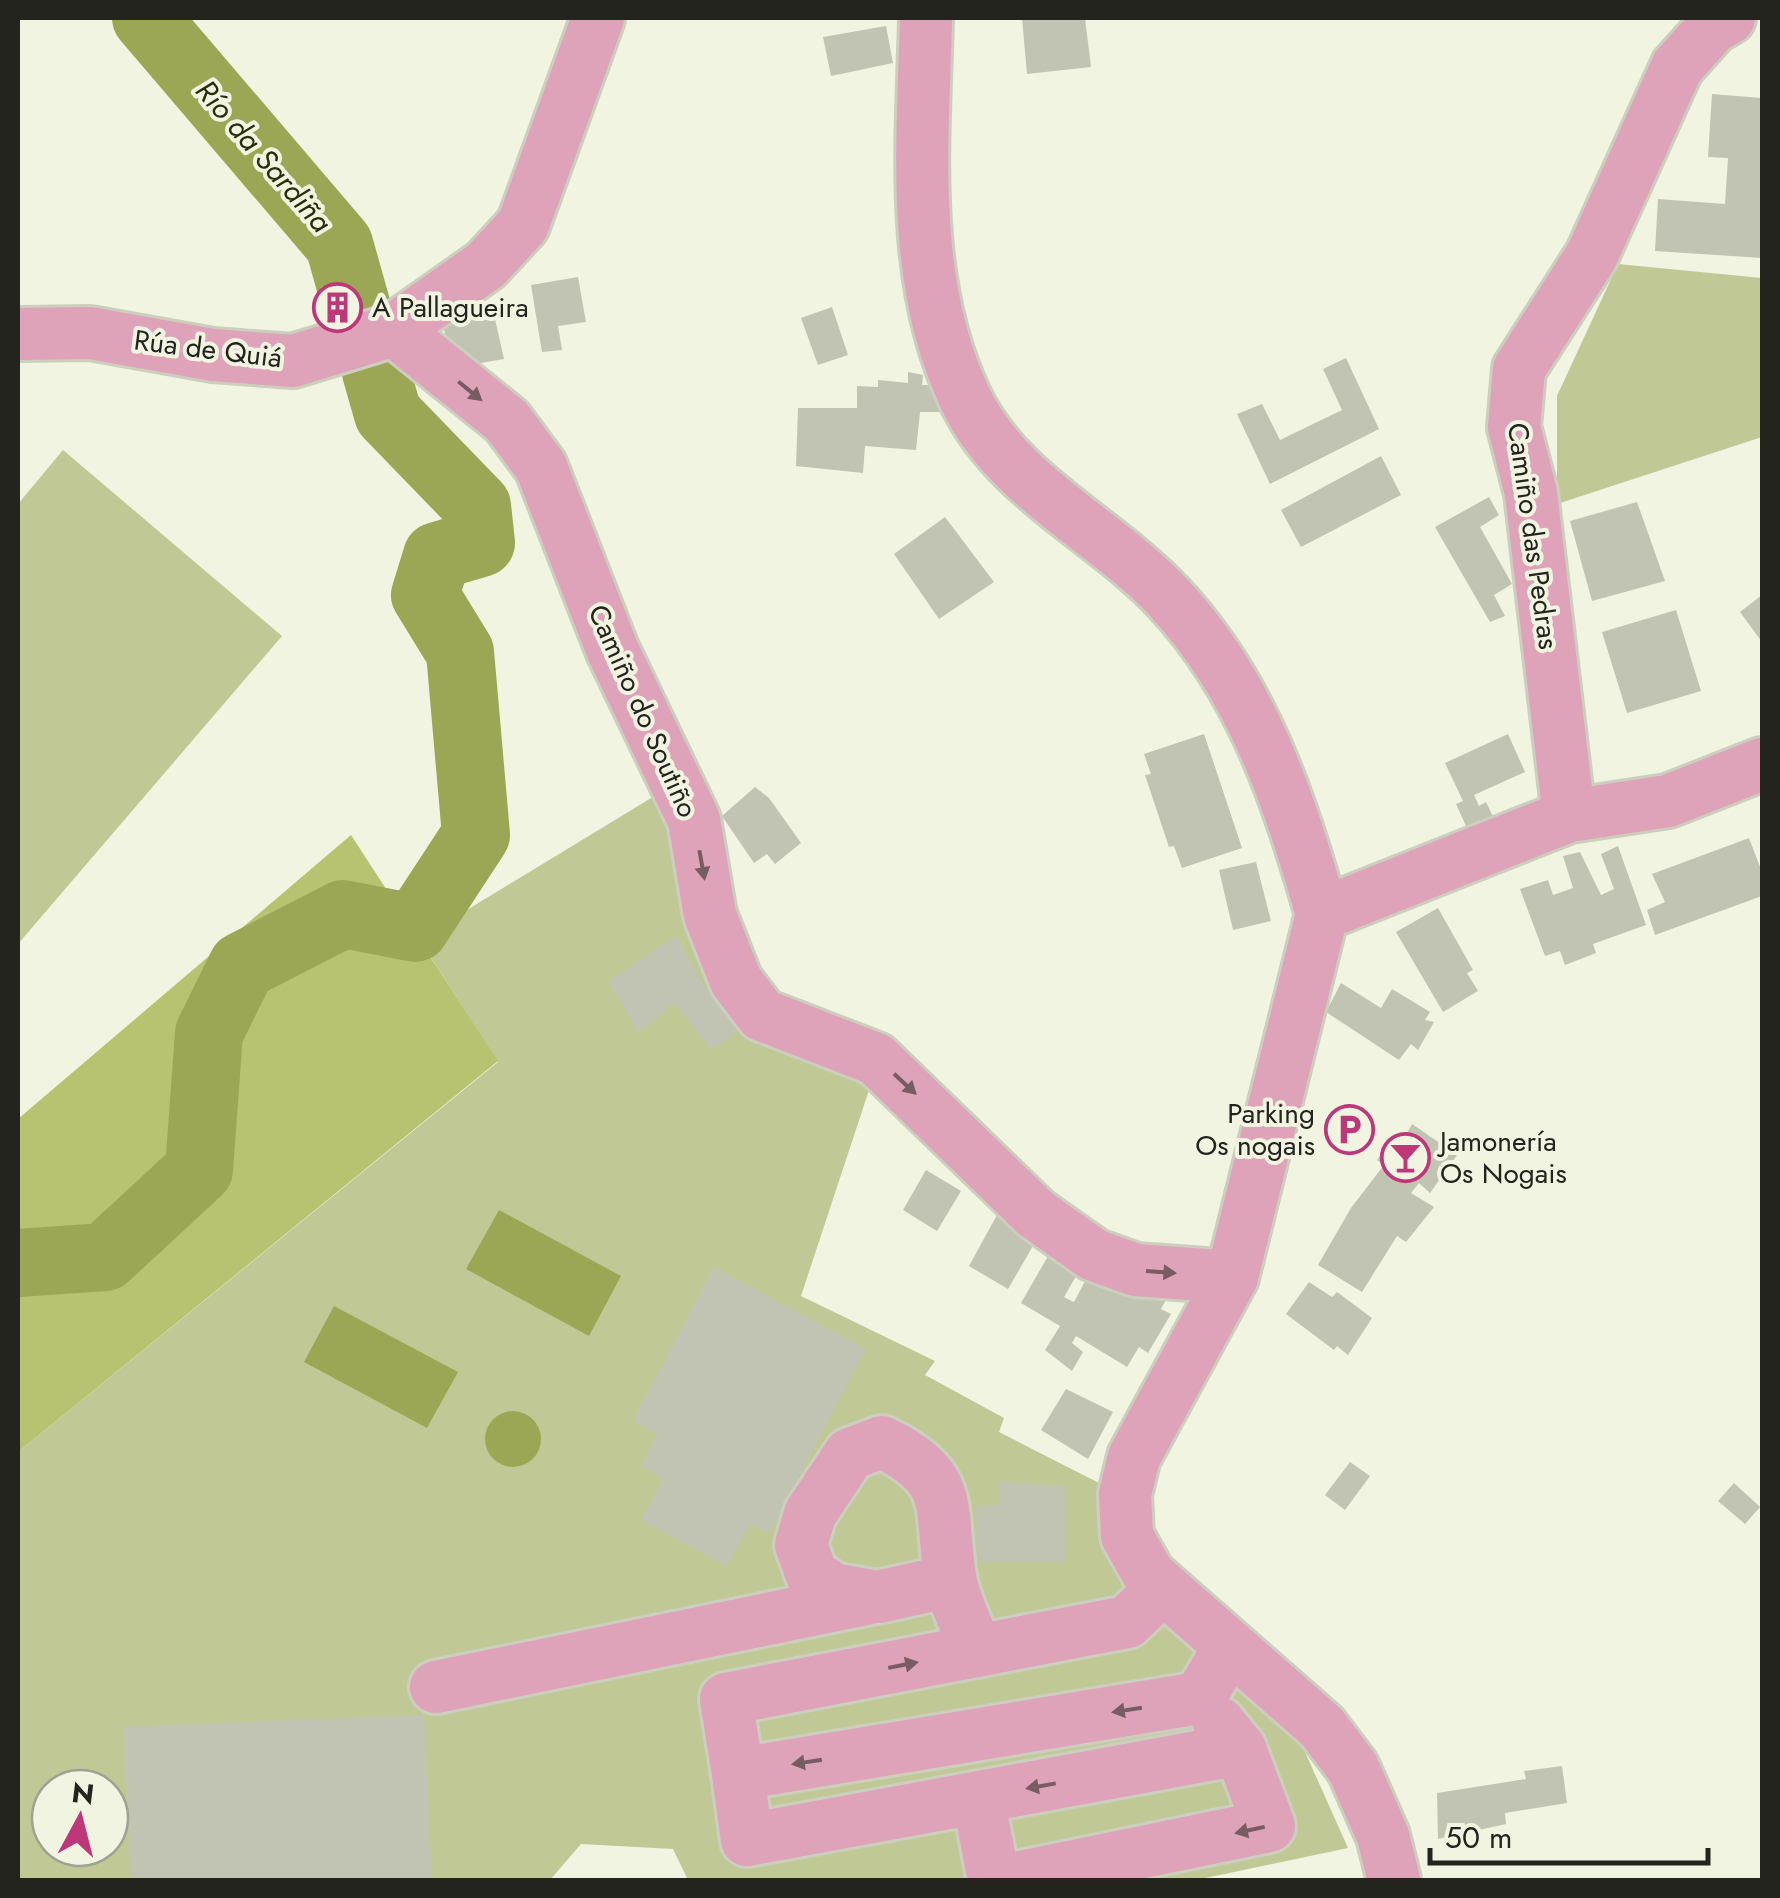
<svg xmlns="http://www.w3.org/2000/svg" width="1780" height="1898" font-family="Jost,sans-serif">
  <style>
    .green { fill: #c0c996; fill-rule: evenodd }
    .forest { fill: #b7c370 }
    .water { fill: #9ba754 }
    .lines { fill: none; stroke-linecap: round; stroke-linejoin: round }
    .river { stroke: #9ba754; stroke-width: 68 }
    .building { fill: #c1c4b2 }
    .minor-casing { stroke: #cccfbe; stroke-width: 58 }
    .minor { stroke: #dea2b9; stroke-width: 52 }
    .oneway { fill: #775d63 }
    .labels { text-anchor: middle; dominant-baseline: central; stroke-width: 8; stroke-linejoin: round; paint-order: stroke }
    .poi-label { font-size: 28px; fill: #22241d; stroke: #f1f4e1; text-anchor: start }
    .street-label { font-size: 28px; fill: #22241d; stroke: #f1f4e1 }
    .water-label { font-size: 30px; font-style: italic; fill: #292d08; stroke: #f1f4e1 }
  </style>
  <rect width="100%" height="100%" fill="#f1f4e1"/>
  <g class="green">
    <path d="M1618,264L1762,278V437L1557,504V396Z"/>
    <path d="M63,450L282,636L18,944V504Z"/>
    <path d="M666,789L713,969L876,1069L801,1296L935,1361L925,1375L1004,1418L999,1432L1101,1484L1124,1588L1297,1734L1348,1848L1196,1880H688L673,1849L581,1844L550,1880H18V1452L498,1062L419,939ZM50,1788H110V1848H50Z"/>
  </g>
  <path class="forest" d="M351,835L498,1061L18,1452V1119Z"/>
  <g class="water">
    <path d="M499,1210L621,1276L589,1336L466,1269Z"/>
    <path d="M334,1306L458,1372L427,1428L304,1362Z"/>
    <circle cx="513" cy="1439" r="28"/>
  </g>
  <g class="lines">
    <g class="river">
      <path d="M146,18L339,244L357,308"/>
      <path d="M18,1263L105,1257L199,1170L209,1033L242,966L343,914L415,928L476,835L460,652L425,595L437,556L481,543L477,506L388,414L376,372"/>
    </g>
  </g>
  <g class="building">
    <path d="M1022,18H1085L1091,67L1027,74Z"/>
    <path d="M886,26L893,63L831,76L823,37Z"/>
    <path d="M1712,94L1762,98V258L1655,251L1658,199L1725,204L1728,158L1708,157Z"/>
    <path d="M578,277L586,322L558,326L562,350L542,352L531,285Z"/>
    <path d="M346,284L353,326L328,330L321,287Z"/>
    <path d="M832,307L848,355L818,365L801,318Z"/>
    <path d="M493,310L504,359L452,368L442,320Z"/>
    <path d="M1346,358L1379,429L1270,484L1237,414L1262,404L1280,440L1342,410L1323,369Z"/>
    <path d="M908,372L923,375L922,385H937L947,412H920L916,450L865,446L863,473L796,466L798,408H857V386L878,387V380L908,383Z"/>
    <path d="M1381,456L1401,495L1301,547L1281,510Z"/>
    <path d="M1489,497L1499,515L1480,527L1512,584L1494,595L1505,616L1490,622L1435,527Z"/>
    <path d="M1637,502L1665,581L1592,601L1570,521Z"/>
    <path d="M945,517L994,582L939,619L894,554Z"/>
    <path d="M1762,595V642L1740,612Z"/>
    <path d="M1676,610L1701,691L1627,713L1602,632Z"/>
    <path d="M1204,734L1242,848L1182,868L1174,846L1169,847L1145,775L1151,774L1144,754Z"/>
    <path d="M1508,734L1525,772L1474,795L1479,806L1486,802L1497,825L1471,837L1456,804L1463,801L1445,763Z"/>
    <path d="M755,787L769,798L801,843L775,864L767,854L754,863L722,816Z"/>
    <path d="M1749,838L1762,872V896L1655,935L1647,910L1665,902L1652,874Z"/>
    <path d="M1618,846L1646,925L1593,944L1596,953L1565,965L1560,951L1545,956L1520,889L1548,880L1553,895L1573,888L1563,856L1580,852L1601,895L1614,889L1601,854Z"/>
    <path d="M1256,862L1271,921L1233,930L1219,870Z"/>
    <path d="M1438,908L1473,970L1467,973L1478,991L1443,1012L1396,932Z"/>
    <path d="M676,936L703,984L738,1030L712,1050L675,1003L638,1032L609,981Z"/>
    <path d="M1341,983L1381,1008L1392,989L1430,1012L1425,1020L1434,1022L1418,1050L1411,1044L1399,1060L1326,1012Z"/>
    <path d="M1412,1124L1457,1155L1430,1193L1419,1183L1411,1193L1434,1207L1406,1242L1397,1236L1362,1292L1318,1265L1351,1208L1384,1165L1377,1160L1397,1134L1404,1139Z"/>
    <path d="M926,1170L961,1191L937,1231L903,1210Z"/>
    <path d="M997,1215L1037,1239L1008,1289L969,1266Z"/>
    <path d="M1055,1244L1083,1264L1064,1297L1074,1302L1092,1268L1168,1296L1161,1309L1171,1314L1148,1353L1139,1347L1127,1367L1076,1336L1072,1343L1083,1352L1072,1371L1045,1350L1060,1326L1021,1303Z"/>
    <path d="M714,1267L866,1349L769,1534L750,1524L727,1566L641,1520L664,1478L642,1467L657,1434L633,1421Z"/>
    <path d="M1309,1282L1332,1297L1337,1292L1372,1318L1348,1355L1337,1346L1334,1350L1286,1314Z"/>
    <path d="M1066,1389L1113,1412L1088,1459L1041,1430Z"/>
    <path d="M1350,1462L1370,1476L1345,1510L1325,1495Z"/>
    <path d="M1000,1482L1065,1486V1562H977L976,1506L1000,1505Z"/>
    <path d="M1734,1483L1760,1507L1745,1524L1718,1501Z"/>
    <path d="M424,1715L432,1880H131L124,1727Z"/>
    <path d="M1562,1766L1567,1803L1505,1813L1506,1824L1438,1839L1437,1793L1526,1779L1524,1771Z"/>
  </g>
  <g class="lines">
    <defs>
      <g id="minor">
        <path d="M926,18C923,144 909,280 965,398C1007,487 1105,529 1169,598C1253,688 1289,799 1322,914"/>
        <path d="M394,330L507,421L541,467L612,649L694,820L710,915L736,981L762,1015L876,1059L1036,1214L1094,1255L1136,1270L1232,1277"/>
        <path d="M18,334L90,333L213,355L293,361L394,330L486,265L523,225L598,18"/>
        <path d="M1569,816L1531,493L1514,427L1519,369L1592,255L1677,67L1713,27L1729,18"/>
        <path d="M950,1581L878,1597L833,1589L812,1575L801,1545L810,1514L850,1454L882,1442C957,1479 939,1505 950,1577C954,1602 968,1628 977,1651"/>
        <path d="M1163,1588L1127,1622L726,1699L738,1774L1199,1698L1230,1647"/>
        <path d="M436,1687L870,1598"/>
        <path d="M738,1774L747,1840L1240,1749"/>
        <path d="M978,1798L994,1880"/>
        <path d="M1007,1880L1269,1826L1240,1749L1219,1723"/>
        <path d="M1394,1880L1383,1836L1353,1768L1322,1727L1149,1575L1127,1536L1125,1494L1134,1457L1232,1277L1322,914L1569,816L1668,801L1762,764"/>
      </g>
    </defs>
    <use href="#minor" class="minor-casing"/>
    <use href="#minor" class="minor"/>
  </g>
  <defs><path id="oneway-solid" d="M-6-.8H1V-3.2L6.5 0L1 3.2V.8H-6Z" transform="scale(2.5)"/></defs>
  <g class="oneway">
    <use href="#oneway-solid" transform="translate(470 391) rotate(39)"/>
    <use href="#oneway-solid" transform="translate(702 865) rotate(80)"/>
    <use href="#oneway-solid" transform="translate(905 1084) rotate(43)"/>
    <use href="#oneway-solid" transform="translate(1161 1272) rotate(4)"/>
    <use href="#oneway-solid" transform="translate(903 1665) rotate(-11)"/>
    <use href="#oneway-solid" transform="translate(1127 1710) rotate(171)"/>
    <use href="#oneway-solid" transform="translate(807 1762) rotate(171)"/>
    <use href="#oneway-solid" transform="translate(1041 1786) rotate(170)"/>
    <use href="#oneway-solid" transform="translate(1250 1830) rotate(168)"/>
  </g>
  <defs>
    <symbol id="building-ring" viewBox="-11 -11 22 22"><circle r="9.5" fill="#f1f4e1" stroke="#bd3779" stroke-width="1.5"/><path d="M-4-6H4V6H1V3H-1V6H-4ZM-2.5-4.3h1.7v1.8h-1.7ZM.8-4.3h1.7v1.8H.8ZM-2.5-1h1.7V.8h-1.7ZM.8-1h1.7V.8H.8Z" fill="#bd3779"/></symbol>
    <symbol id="parking-ring" viewBox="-11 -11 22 22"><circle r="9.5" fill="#f1f4e1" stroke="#bd3779" stroke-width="1.5"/><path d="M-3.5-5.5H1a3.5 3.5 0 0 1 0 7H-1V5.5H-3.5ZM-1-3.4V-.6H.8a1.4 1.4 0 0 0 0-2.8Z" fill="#bd3779"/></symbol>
    <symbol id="bar-ring" viewBox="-11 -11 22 22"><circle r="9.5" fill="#f1f4e1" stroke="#bd3779" stroke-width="1.5"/><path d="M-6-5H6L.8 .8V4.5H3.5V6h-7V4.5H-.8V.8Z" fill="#bd3779"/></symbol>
  </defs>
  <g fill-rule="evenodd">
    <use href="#building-ring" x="310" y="280" width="55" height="55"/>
    <use href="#parking-ring" x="1322" y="1102" width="55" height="55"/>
    <use href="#bar-ring" x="1378" y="1130" width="55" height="55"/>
  </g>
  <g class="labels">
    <g class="poi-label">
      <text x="372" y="307">A Pallagueira</text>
      <text x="1315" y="1113" text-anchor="end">Parking<tspan x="1315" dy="32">Os nogais</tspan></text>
      <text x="1440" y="1141">Jamonería<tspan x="1440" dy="32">Os Nogais</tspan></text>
    </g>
    <g class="street-label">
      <text transform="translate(208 349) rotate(7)">Rúa de Quiá</text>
      <text transform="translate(1533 536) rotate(82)">Camiño das Pedras</text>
      <text transform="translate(643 711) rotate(66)">Camiño do Soutiño</text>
    </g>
    <g class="water-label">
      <text transform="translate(264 156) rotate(49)">Río da Sardiña</text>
    </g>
  </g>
  <rect width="1780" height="1898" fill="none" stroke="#22241d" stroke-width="40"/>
  <g transform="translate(80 1818) rotate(7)"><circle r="48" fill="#f1f4e1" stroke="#9ea193" stroke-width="2.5"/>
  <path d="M0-8L18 38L0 25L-18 38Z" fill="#bd3779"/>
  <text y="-15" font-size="28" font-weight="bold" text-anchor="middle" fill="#22241d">N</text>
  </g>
  <path d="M1430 1848v15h278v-15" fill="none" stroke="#22241d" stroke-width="5"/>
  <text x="1445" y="1848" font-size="30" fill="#22241d" stroke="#f1f4e1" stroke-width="8" paint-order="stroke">50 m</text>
</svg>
